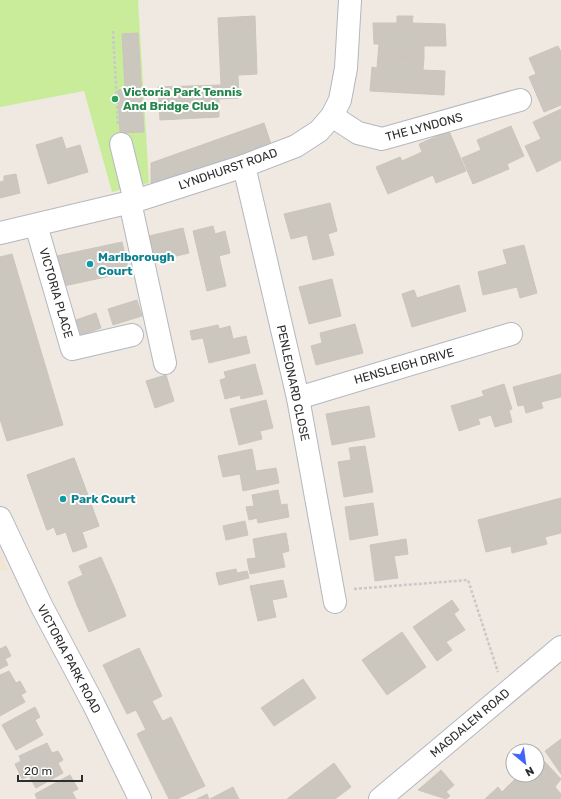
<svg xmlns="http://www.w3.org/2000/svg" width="561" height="799" font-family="Rubik,sans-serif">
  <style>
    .education { fill: #f0e6d1 }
    .pitch { fill: #c9ec9a }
    .building { fill: #cbc7bf; stroke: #cbc5ba }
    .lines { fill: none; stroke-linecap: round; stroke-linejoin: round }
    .minor-casing { stroke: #b4b7c1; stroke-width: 24 }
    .path { stroke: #c9c9c9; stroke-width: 2.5; stroke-dasharray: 3 2; stroke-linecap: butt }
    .minor { stroke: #fff; stroke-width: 22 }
    .leisure-dot { fill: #2e9e5b; stroke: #fff; stroke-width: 1.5 }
    .culture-dot { fill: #0f9aa8; stroke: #fff; stroke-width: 1.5 }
    .labels { text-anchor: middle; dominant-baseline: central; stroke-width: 4; stroke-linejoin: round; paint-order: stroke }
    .leisure-label { font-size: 12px; font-weight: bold; fill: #27864d; stroke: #fff; text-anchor: start }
    .street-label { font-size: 12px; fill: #2e2e2e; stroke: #fff }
    .culture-label { font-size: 12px; font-weight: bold; fill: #0d838f; stroke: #fff; text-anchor: start }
  </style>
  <rect width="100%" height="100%" fill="#efe9e1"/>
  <path class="education" d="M0,550L8,570L0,571Z"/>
  <path class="pitch" d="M0,0H138L149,183L112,192L84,91L0,107Z"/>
  <g class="building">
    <path d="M255,16L257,74L238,75L239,98L219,99V117L160,120L158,87L221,85L218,18Z"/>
    <path d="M397,16H413L412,23L445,24L446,46H424V58L378,56L379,44H374L373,23H397Z"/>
    <path d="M138,33L144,132L120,133L118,90L125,89L122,34Z"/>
    <path d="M558,46L561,52V105L544,112L529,77L536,74L529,58Z"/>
    <path d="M378,56L424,58L423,70L445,71L444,95L370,91L372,67L377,68Z"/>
    <path d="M561,109V160L537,172L525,146L541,139L533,122Z"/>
    <path d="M264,123L271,144L171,178L151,183V163Z"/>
    <path d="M511,126L524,156L507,164L509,169L473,184L462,158L481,150L477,140Z"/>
    <path d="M449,131L466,171L436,183L433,175L388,194L376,167L400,157L402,161L422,152L419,144Z"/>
    <path d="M62,137L66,149L80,145L88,172L48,184L36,145Z"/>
    <path d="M16,174L20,193L0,198V182L4,181V176Z"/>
    <path d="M330,203L337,231L328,234L334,255L313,260L307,235L291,239L284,214Z"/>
    <path d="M213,226L215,234L225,231L230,253L219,256L226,286L207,291L193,231Z"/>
    <path d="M183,228L189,253L151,262L145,237Z"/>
    <path d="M122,242L129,272L59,287L52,257Z"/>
    <path d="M524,245L537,293L520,298L517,287L483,295L478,272L507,264L503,250Z"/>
    <path d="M12,254L63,425L7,441L0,419V257Z"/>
    <path d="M332,279L341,316L309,324L299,287Z"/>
    <path d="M459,285L466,311L412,327L402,294L414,290L417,298Z"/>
    <path d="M137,300L142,316L113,325L108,309Z"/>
    <path d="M96,313L101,328L81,335L76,320Z"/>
    <path d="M355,324L363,353L316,365L311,346L322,343L320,333Z"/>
    <path d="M218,325L219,329L230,326L233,339L246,336L250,353L209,363L203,338L192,340L190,331Z"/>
    <path d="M255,364L263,394L241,399L240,395L225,399L220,380L226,378L224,372Z"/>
    <path d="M561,374V397L541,402L543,408L526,413L524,405L518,406L513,387Z"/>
    <path d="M166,375L174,401L155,408L146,381Z"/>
    <path d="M504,384L512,409L509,410L512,422L495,427L491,415L478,419L480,424L459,431L451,406L484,396L482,391Z"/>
    <path d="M266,400L273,428L260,431L262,439L239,445L230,409Z"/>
    <path d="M369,406L375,437L332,445L326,414Z"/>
    <path d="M365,446L373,492L344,497L338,462L351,460L349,448Z"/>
    <path d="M252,449L256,471L276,468L279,483L243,491L240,474L223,477L218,456Z"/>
    <path d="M74,458L86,490L39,508L27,475Z"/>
    <path d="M74,458L99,526L82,532L87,547L73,552L66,532L57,535L54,527L47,530L27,475Z"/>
    <path d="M86,490L99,526L82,532L87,547L73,552L66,532L57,535L54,527L47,530L39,508Z"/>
    <path d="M278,490L281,505L287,504L289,517L258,523L257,518L249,520L246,507L254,506L252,495Z"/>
    <path d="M561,498V533L545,537L547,544L512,553L511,546L486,552L478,520Z"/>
    <path d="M373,503L378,535L350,540L345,507Z"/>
    <path d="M245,521L248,535L226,540L223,526Z"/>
    <path d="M286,533L289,551L282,553L285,567L250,574L247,559L256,558L253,539Z"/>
    <path d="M406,539L408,554L394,556L398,578L375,581L370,545Z"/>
    <path d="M101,557L115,589L77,605L68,582L83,575L79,566Z"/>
    <path d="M236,569L237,573L247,571L249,578L219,585L216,573Z"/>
    <path d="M283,580L287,597L272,600L276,617L258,621L250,586Z"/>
    <path d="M115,589L126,616L89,632L77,605Z"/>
    <path d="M452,600L459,610L454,614L465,630L446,642L452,650L437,661L413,627Z"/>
    <path d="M402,632L426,667L387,695L362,660Z"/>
    <path d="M6,646L11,656L5,659L8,665L0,669V649Z"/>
    <path d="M139,648L151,673L115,690L103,665Z"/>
    <path d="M9,671L16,683L20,681L26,692L21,695L25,702L0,716V675Z"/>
    <path d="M151,673L162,696L152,701L163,722L146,730L136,710L127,714L115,690Z"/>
    <path d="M303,679L316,698L274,726L261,708Z"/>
    <path d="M35,707L40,717L35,720L43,735L16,750L2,725Z"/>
    <path d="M171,717L189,754L155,771L137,734Z"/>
    <path d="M561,739V774L545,751Z"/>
    <path d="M47,743L52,753L58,751L63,760L58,763L63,773L36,788L29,776L22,779L15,764L21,761L19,756Z"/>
    <path d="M189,754L205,786L177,799H169L155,771Z"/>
    <path d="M544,761L561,779L555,787L561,794L560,799H485L498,787L502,792L515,779L509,773L510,766L513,763V775H537V767Z"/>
    <path d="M334,763L351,787L335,799H287Z"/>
    <path d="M441,770L454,785L446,792L433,777Z"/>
    <path d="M70,775L78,789L72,792L76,799H37L35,794Z"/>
    <path d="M433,777L450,796L446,799L418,790Z"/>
    <path d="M233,787L239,799H210Z"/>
    <path d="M207,794L209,799H197Z"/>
  </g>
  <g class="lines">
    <defs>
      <g id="minor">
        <path d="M332,116L358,133L382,139L520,100"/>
        <path d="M121,144L135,201"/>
        <path d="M244,166L298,398L335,602"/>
        <path d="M130,202L165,363"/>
        <path d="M36,225L72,349L132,335"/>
        <path d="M0,233L135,201L244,166L296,146L319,131L332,116L340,100L346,68L350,0"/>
        <path d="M298,398L511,334"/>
        <path d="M0,518L41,605L94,705L140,799"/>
        <path d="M380,799L561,647"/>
      </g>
    </defs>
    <use href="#minor" class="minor-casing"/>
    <g class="path">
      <path d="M113,31L118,124"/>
      <path d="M354,589L468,580L498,672"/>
    </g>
    <use href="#minor" class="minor"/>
  </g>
  <circle class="leisure-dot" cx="115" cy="99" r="4"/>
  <g class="culture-dot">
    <circle cx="90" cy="264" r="4"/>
    <circle cx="63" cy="499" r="4"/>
  </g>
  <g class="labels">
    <g class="leisure-label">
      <text x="123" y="92">Victoria Park Tennis<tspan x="123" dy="14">And Bridge Club</tspan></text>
    </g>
    <g class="street-label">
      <text transform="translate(424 127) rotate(-15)">THE LYNDONS</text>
      <text transform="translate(228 169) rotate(-19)">LYNDHURST ROAD</text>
      <text transform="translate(56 293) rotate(74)">VICTORIA PLACE</text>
      <text transform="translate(404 366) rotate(-16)">HENSLEIGH DRIVE</text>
      <text transform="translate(293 383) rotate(78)">PENLEONARD CLOSE</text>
      <text transform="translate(69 659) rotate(62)">VICTORIA PARK ROAD</text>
      <text transform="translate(470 723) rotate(-40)">MAGDALEN ROAD</text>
    </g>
    <g class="culture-label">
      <text x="98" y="257">Marlborough<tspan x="98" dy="14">Court</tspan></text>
      <text x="71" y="499">Park Court</text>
    </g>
  </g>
  <g transform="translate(525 763) rotate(151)"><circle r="19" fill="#ffffff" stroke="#ababab"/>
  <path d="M0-3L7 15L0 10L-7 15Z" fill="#4264fb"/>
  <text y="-6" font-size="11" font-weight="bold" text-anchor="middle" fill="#2e2e2e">N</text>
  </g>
  <path d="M18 775v6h64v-6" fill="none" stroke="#2e2e2e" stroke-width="2"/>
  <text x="24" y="775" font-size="12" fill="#2e2e2e" stroke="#ffffff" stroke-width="3" paint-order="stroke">20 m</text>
</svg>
